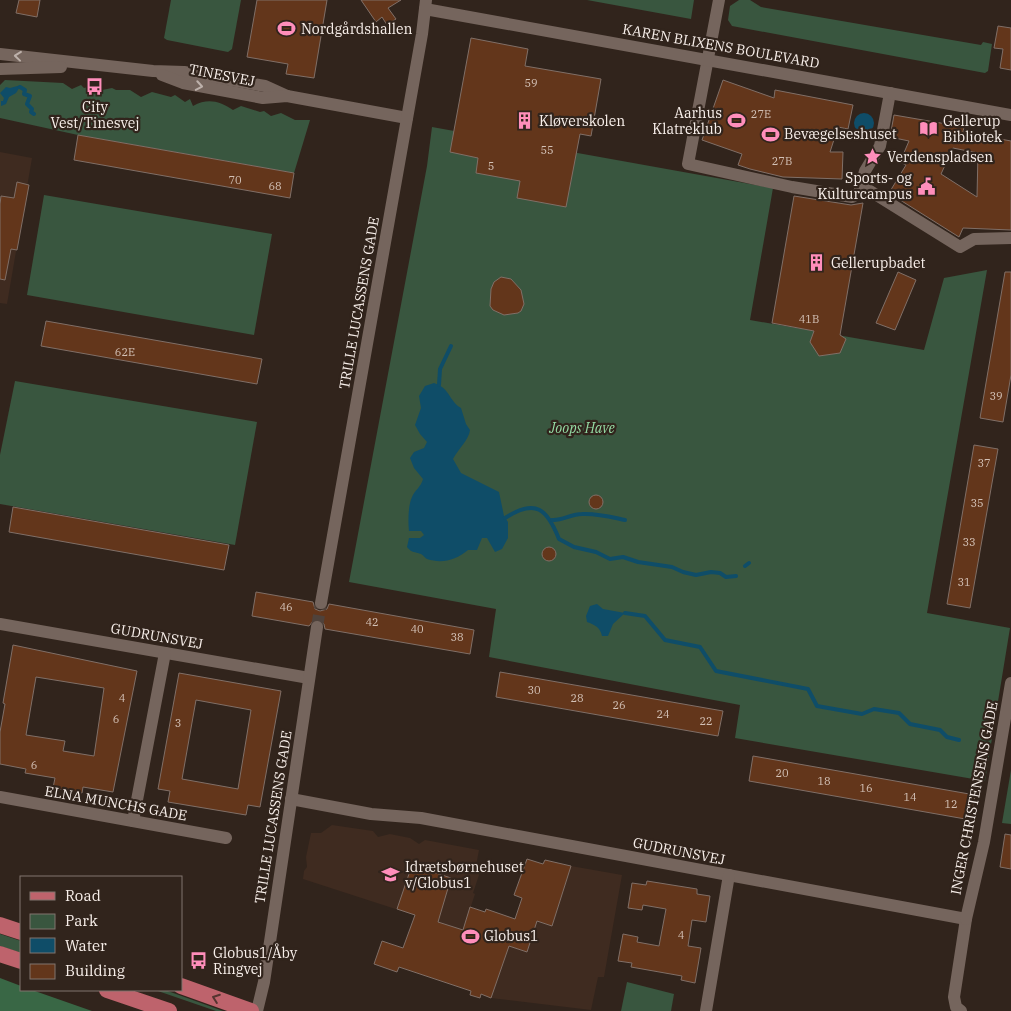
<svg xmlns="http://www.w3.org/2000/svg" width="1011" height="1011" font-family="'IBM Plex Serif',serif">
  <style>
    .built { fill: #3f2b20 }
    .green { fill: #39563f }
    .forest { fill: #396745 }
    .water { fill: #0f4d68 }
    .lines { fill: none; stroke-linecap: round; stroke-linejoin: round }
    .stream { stroke: #0f4d68; stroke-width: 4 }
    .building { fill: #63361b; stroke: #806f67; fill-rule: evenodd }
    .minor-tunnel { stroke: #4f423b; stroke-width: 12; stroke-dasharray: 12 6; stroke-linecap: butt }
    .minor { stroke: #75655d; stroke-width: 12 }
    .major { stroke: #be636c; stroke-width: 16 }
    .oneway { stroke: #bdb1ab }
    .oneway2 { stroke: #543430 }
    .labels { text-anchor: middle; dominant-baseline: central; stroke-width: 4.5; stroke-linejoin: round; paint-order: stroke }
    .number-label { font-size: 11px; fill: #d3c1b6 }
    .poi-label { font-size: 14px; fill: #f8efea; stroke: #31241c; text-anchor: start }
    .street-label { font-size: 14px; fill: #f8efea; stroke: #31241c }
    .park-label { font-size: 14px; font-style: italic; fill: #95dca5; stroke: #31241c }
  </style>
  <rect width="100%" height="100%" fill="#31241c"/>
  <g class="built">
    <path d="M0,152L32,158L7,304L0,303Z"/>
    <path d="M332,825L373,831L378,837L390,834L410,838L419,844L425,840L479,850L475,871L480,872L473,893L475,894L463,930L438,922L416,910L414,915L303,879L304,871L307,867L306,857L311,833H321Z"/>
    <path d="M571,866L622,875L604,977H598L591,1010L491,998L509,946L527,952L535,929L526,926L529,918L552,926Z"/>
  </g>
  <g class="green">
    <path d="M171,0H241L232,49L228,52L167,40L164,38Z"/>
    <path d="M587,0H694L691,19Z"/>
    <path d="M739,0H750L761,7L981,45L983,42L992,44L988,71L985,73L732,26L728,20L730,6Z"/>
    <path d="M5,80L63,83L72,89L81,85L84,88L88,87L97,91L112,88L116,90H130L141,97L152,92L171,97L175,95L185,102L190,99L193,106C208,98 219,101 233,110L241,106L260,112L264,111L271,116L281,113L295,120H310L294,173L78,135L0,118V85Z"/>
    <path d="M432,127L773,188L750,320L924,350L944,278L987,270L927,613L1010,628L985,781L735,738L740,705L489,657L496,609L349,582L427,166Z"/>
    <path d="M44,195L272,234L254,335L27,295Z"/>
    <path d="M15,381L257,422L235,545L0,504V455Z"/>
    <path d="M1011,770V824L1002,823Z"/>
    <path d="M0,934L21,941V953L0,946Z"/>
    <path d="M627,982L674,994L671,1011H621Z"/>
    <path d="M155,990H165L223,1011H216Z"/>
  </g>
  <path class="forest" d="M0,978L21,986V990H32L92,1011H0Z"/>
  <g class="water">
    <path d="M21,85L16,93L9,97L6,104L1,106V101H3L4,98L0,93L6,87L10,88Z"/>
    <circle cx="864" cy="123" r="10"/>
    <path d="M434,383C451,389 448,400 461,408L466,424L470,430C469,440 458,449 453,459L461,473L499,492L504,516L508,522V538L502,549L495,552L487,538H482L477,550H468C456,560 442,564 427,559C425,558 423,555 421,554C414,551 413,554 407,547L409,538H420L424,535L421,531H409C408,521 408,506 412,497C415,490 421,487 423,479L414,468L410,458L414,452L424,448L427,442L420,434L415,425L421,408L419,396L425,386Z"/>
    <path d="M597,604L603,609L625,613L613,624L608,636H602C600,627 595,625 587,622L586,616L590,606Z"/>
  </g>
  <g class="lines">
    <g class="stream">
      <path d="M20,87L25,90L24,94L30,96L27,104L32,109L31,112L34,114"/>
      <path d="M439,385L440,369L451,346"/>
      <path d="M505,518C536,498 547,509 559,539L574,547L596,552L610,559L623,557L638,562L672,567L683,572L696,575L711,572L720,573L726,577L736,576"/>
      <path d="M552,520C562,521 571,514 582,514C597,513 611,517 625,520"/>
      <path d="M745,566L749,563"/>
      <path d="M625,613L645,616L665,640L700,647L716,671L808,689L817,706L862,714L874,709L899,713L910,724L940,730L947,737L959,740"/>
    </g>
  </g>
  <g class="building">
    <path d="M19,0H40L37,17L16,13Z"/>
    <path d="M257,0H327L314,78L286,74L288,64L247,57Z"/>
    <path d="M361,0H401L388,8L396,19L387,25L382,17L376,22Z"/>
    <path d="M998,26L1011,28V70L1000,68L1003,49L994,48Z"/>
    <path d="M471,38L528,49L525,66L601,79L591,136L580,134L566,207L517,198L520,181L476,173L478,158L450,152Z"/>
    <path d="M723,80L774,98L775,90L853,105L848,129L838,127L830,152H843L842,179L783,177L750,169L738,165L742,154L702,140Z"/>
    <path d="M894,115L964,127L963,132L1011,141V230L963,228L959,237L889,193L906,165L900,162L909,141L890,137ZM953,148L978,153L977,197L941,174Z"/>
    <path d="M78,135L294,173L290,198L74,160Z"/>
    <path d="M17,182L29,185L17,250L11,249L5,280L0,279V204L1,196L14,198Z"/>
    <path d="M794,196L851,205L863,203L840,335L846,339L840,353L819,356L810,342L814,331L772,323Z"/>
    <path d="M898,272L916,280L895,330L876,323Z"/>
    <path d="M1005,272H1011V375L1003,422L980,418Z"/>
    <path d="M501,277L511,279L521,290L524,304L521,311L518,313L504,315L493,310L490,306L491,289L494,282Z"/>
    <path d="M46,321L262,359L257,384L41,346Z"/>
    <path d="M974,445L998,449L970,608L947,604Z"/>
    <circle cx="596" cy="502" r="7"/>
    <path d="M13,507L229,545L224,570L9,532Z"/>
    <circle cx="549" cy="554" r="7"/>
    <path d="M256,592L313,602L315,609L320,611L327,609L329,604L474,630L470,654L325,629L324,624L319,619L314,620L309,626L252,616Z"/>
    <path d="M13,645L137,671L113,792L83,787L82,793L53,788L55,778L25,773L26,769L0,764V732L5,704L3,703ZM36,677L104,688L94,756L63,751L65,741L26,735Z"/>
    <path d="M500,672L723,711L718,736L496,697Z"/>
    <path d="M179,673L281,691L260,807L248,805L246,815L168,802L170,791L158,789ZM196,700L251,710L238,789L182,779Z"/>
    <path d="M753,756L975,795L971,820L749,781Z"/>
    <path d="M1005,834L1011,835V869L1000,867Z"/>
    <path d="M527,859L543,864L545,860L571,866L552,926L537,921L527,952L509,946L491,998L481,994L480,998L470,995L471,991L399,967L397,972L374,964L382,941L403,948L415,915L397,909L411,868L422,872L424,869L451,878L438,922L463,930L470,907L485,912L486,909L515,919L522,898L514,895Z"/>
    <path d="M647,881L697,889V894L710,896L706,922L692,920L688,946L701,948L695,983L681,980L682,976L631,967L632,963L618,961L623,934L638,937L637,942L659,946L666,909L643,905L642,910L628,908L632,883L646,885Z"/>
  </g>
  <g class="lines">
    <path class="minor-tunnel" d="M317,627L321,603"/>
    <g class="minor">
      <path d="M719,0L688,164L792,187L852,197L859,193L865,171L880,146L890,93"/>
      <path d="M425,9L1011,115"/>
      <path d="M0,54L153,71L184,72L265,86L287,96"/>
      <path d="M0,69L61,67"/>
      <path d="M162,75L183,83L263,98L287,96L407,118"/>
      <path d="M862,186L960,247L974,239L1011,238"/>
      <path d="M321,603L422,34L426,0"/>
      <path d="M0,624L309,678"/>
      <path d="M0,797L226,838"/>
      <path d="M291,799L371,814L421,818L966,919L954,997L956,1007L961,1011"/>
      <path d="M133,821L165,653"/>
      <path d="M966,919L984,842L1011,683"/>
      <path d="M257,1011L264,982L317,627"/>
      <path d="M706,1011L729,875"/>
    </g>
    <g class="major">
      <path d="M0,925L21,932"/>
      <path d="M0,954L21,961"/>
      <path d="M181,986L251,1011"/>
      <path d="M107,990L169,1011"/>
    </g>
  </g>
  <defs><path id="oneway-chevron" d="M-2-3.5L2.5 0L-2 3.5" fill="none" stroke-width="1.6" stroke-linecap="round" stroke-linejoin="round" transform="scale(1.25)"/></defs>
  <g class="oneway">
    <use href="#oneway-chevron" transform="translate(18 56) rotate(-174)"/>
    <use href="#oneway-chevron" transform="translate(199 86) rotate(10)"/>
  </g>
  <use class="oneway2" href="#oneway-chevron" transform="translate(216 998) rotate(-160)"/>
  <defs>
    <symbol id="stadium-bare" viewBox="-9 -9 18 18"><path d="M0-5a6.5 5 0 1 0 0 10a6.5 5 0 1 0 0-10ZM-3.5-1.8h7v3.6h-7Z" fill="#ff8ebb" stroke="#31241c" stroke-width="2.5" paint-order="stroke"/></symbol>
    <symbol id="bus-bare" viewBox="-9 -9 18 18"><path d="M-5-6H5V4H4V6H2V4H-2V6H-4V4H-5ZM-3.5-4V0h7V-4ZM-3.5 1.2v1.5H-2V1.2ZM2 1.2v1.5H3.5V1.2Z" fill="#ff8ebb" stroke="#31241c" stroke-width="2.5" paint-order="stroke"/></symbol>
    <symbol id="building-bare" viewBox="-9 -9 18 18"><path d="M-4-6H4V6H1V3H-1V6H-4ZM-2.5-4.3h1.7v1.8h-1.7ZM.8-4.3h1.7v1.8H.8ZM-2.5-1h1.7V.8h-1.7ZM.8-1h1.7V.8H.8Z" fill="#ff8ebb" stroke="#31241c" stroke-width="2.5" paint-order="stroke"/></symbol>
    <symbol id="library-bare" viewBox="-9 -9 18 18"><path d="M-6-4Q-3-5.5-.7-3.5V5Q-3 3-6 4ZM6-4Q3-5.5 .7-3.5V5Q3 3 6 4Z" fill="#ff8ebb" stroke="#31241c" stroke-width="2.5" paint-order="stroke"/></symbol>
    <symbol id="sight-bare" viewBox="-9 -9 18 18"><path d="M0-6L1.8-2.2L6-1.7L2.9 1.2L3.7 5.4L0 3.3L-3.7 5.4L-2.9 1.2L-6-1.7L-1.8-2.2Z" fill="#ff8ebb" stroke="#31241c" stroke-width="2.5" paint-order="stroke"/></symbol>
    <symbol id="civic-bare" viewBox="-9 -9 18 18"><path d="M-.6-6.5H3V-4.5H.6V-3L4-1V1h2V6H-6V1h2V-1L-.6-3ZM-1.2 2.5V6h2.4V2.5Z" fill="#ff8ebb" stroke="#31241c" stroke-width="2.5" paint-order="stroke"/></symbol>
    <symbol id="school-bare" viewBox="-9 -9 18 18"><path d="M0-5L7-2L0 1L-7-2ZM-4 1L0 2.5L4 1V4Q0 6-4 4Z" fill="#ff8ebb" stroke="#31241c" stroke-width="2.5" paint-order="stroke"/></symbol>
  </defs>
  <g fill-rule="evenodd">
    <use href="#stadium-bare" x="274" y="16" width="25" height="25"/>
    <use href="#bus-bare" x="82" y="74" width="25" height="25"/>
    <use href="#building-bare" x="512" y="108" width="25" height="25"/>
    <use href="#stadium-bare" x="724" y="108" width="25" height="25"/>
    <use href="#library-bare" x="916" y="116" width="25" height="25"/>
    <use href="#stadium-bare" x="758" y="122" width="25" height="25"/>
    <use href="#sight-bare" x="860" y="144" width="25" height="25"/>
    <use href="#civic-bare" x="914" y="174" width="25" height="25"/>
    <use href="#building-bare" x="804" y="250" width="25" height="25"/>
    <use href="#school-bare" x="378" y="862" width="25" height="25"/>
    <use href="#stadium-bare" x="458" y="924" width="25" height="25"/>
    <use href="#bus-bare" x="186" y="948" width="25" height="25"/>
  </g>
  <g class="labels">
    <g class="number-label">
      <text x="531" y="83">59</text>
      <text x="761" y="114">27E</text>
      <text x="547" y="150">55</text>
      <text x="782" y="161">27B</text>
      <text x="491" y="166">5</text>
      <text x="235" y="180">70</text>
      <text x="275" y="186">68</text>
      <text x="809" y="319">41B</text>
      <text x="125" y="352">62E</text>
      <text x="996" y="396">39</text>
      <text x="984" y="463">37</text>
      <text x="977" y="503">35</text>
      <text x="969" y="542">33</text>
      <text x="964" y="582">31</text>
      <text x="286" y="607">46</text>
      <text x="372" y="622">42</text>
      <text x="417" y="629">40</text>
      <text x="457" y="637">38</text>
      <text x="534" y="690">30</text>
      <text x="122" y="698">4</text>
      <text x="577" y="698">28</text>
      <text x="619" y="705">26</text>
      <text x="663" y="714">24</text>
      <text x="116" y="719">6</text>
      <text x="706" y="721">22</text>
      <text x="178" y="723">3</text>
      <text x="34" y="765">6</text>
      <text x="782" y="773">20</text>
      <text x="824" y="781">18</text>
      <text x="866" y="788">16</text>
      <text x="910" y="797">14</text>
      <text x="951" y="804">12</text>
      <text x="681" y="935">4</text>
    </g>
    <g class="poi-label">
      <text x="301" y="29">Nordgårdshallen</text>
      <text x="95" y="107" text-anchor="middle">City<tspan x="95" dy="16">Vest/Tinesvej</tspan></text>
      <text x="722" y="113" text-anchor="end">Aarhus<tspan x="722" dy="16">Klatreklub</tspan></text>
      <text x="539" y="121">Kløverskolen</text>
      <text x="943" y="121">Gellerup<tspan x="943" dy="16">Bibliotek</tspan></text>
      <text x="784" y="134">Bevægelseshuset</text>
      <text x="887" y="157">Verdenspladsen</text>
      <text x="912" y="178" text-anchor="end">Sports- og<tspan x="912" dy="16">Kulturcampus</tspan></text>
      <text x="831" y="263">Gellerupbadet</text>
      <text x="405" y="867">Idrætsbørnehuset<tspan x="405" dy="16">v/Globus1</tspan></text>
      <text x="484" y="936">Globus1</text>
      <text x="213" y="953">Globus1/Åby<tspan x="213" dy="16">Ringvej</tspan></text>
    </g>
    <g class="street-label">
      <text transform="translate(721 46) rotate(10)">KAREN BLIXENS BOULEVARD</text>
      <text transform="translate(222 75) rotate(11)">TINESVEJ</text>
      <text transform="translate(359 303) rotate(-80)">TRILLE LUCASSENS GADE</text>
      <text transform="translate(157 636) rotate(10)">GUDRUNSVEJ</text>
      <text transform="translate(974 798) rotate(-79)">INGER CHRISTENSENS GADE</text>
      <text transform="translate(116 803) rotate(10)">ELNA MUNCHS GADE</text>
      <text transform="translate(273 817) rotate(-81)">TRILLE LUCASSENS GADE</text>
      <text transform="translate(679 851) rotate(11)">GUDRUNSVEJ</text>
    </g>
    <g class="park-label">
      <text x="582" y="428">Joops Have</text>
    </g>
  </g>
  <rect x="20" y="876" width="162" height="115" fill="#31241c" stroke="#81756e"/>
  <rect x="30" y="892" width="25" height="8" fill="#be636c" stroke="#81756e"/>
  <text x="65" y="901" font-size="15" fill="#f8efea">Road</text>
  <rect x="30" y="914" width="25" height="15" fill="#39563f" stroke="#81756e"/>
  <text x="65" y="926" font-size="15" fill="#f8efea">Park</text>
  <rect x="30" y="938" width="25" height="15" fill="#0f4d68" stroke="#81756e"/>
  <text x="65" y="951" font-size="15" fill="#f8efea">Water</text>
  <rect x="30" y="964" width="25" height="15" fill="#63361b" stroke="#81756e"/>
  <text x="65" y="976" font-size="15" fill="#f8efea">Building</text>
</svg>
